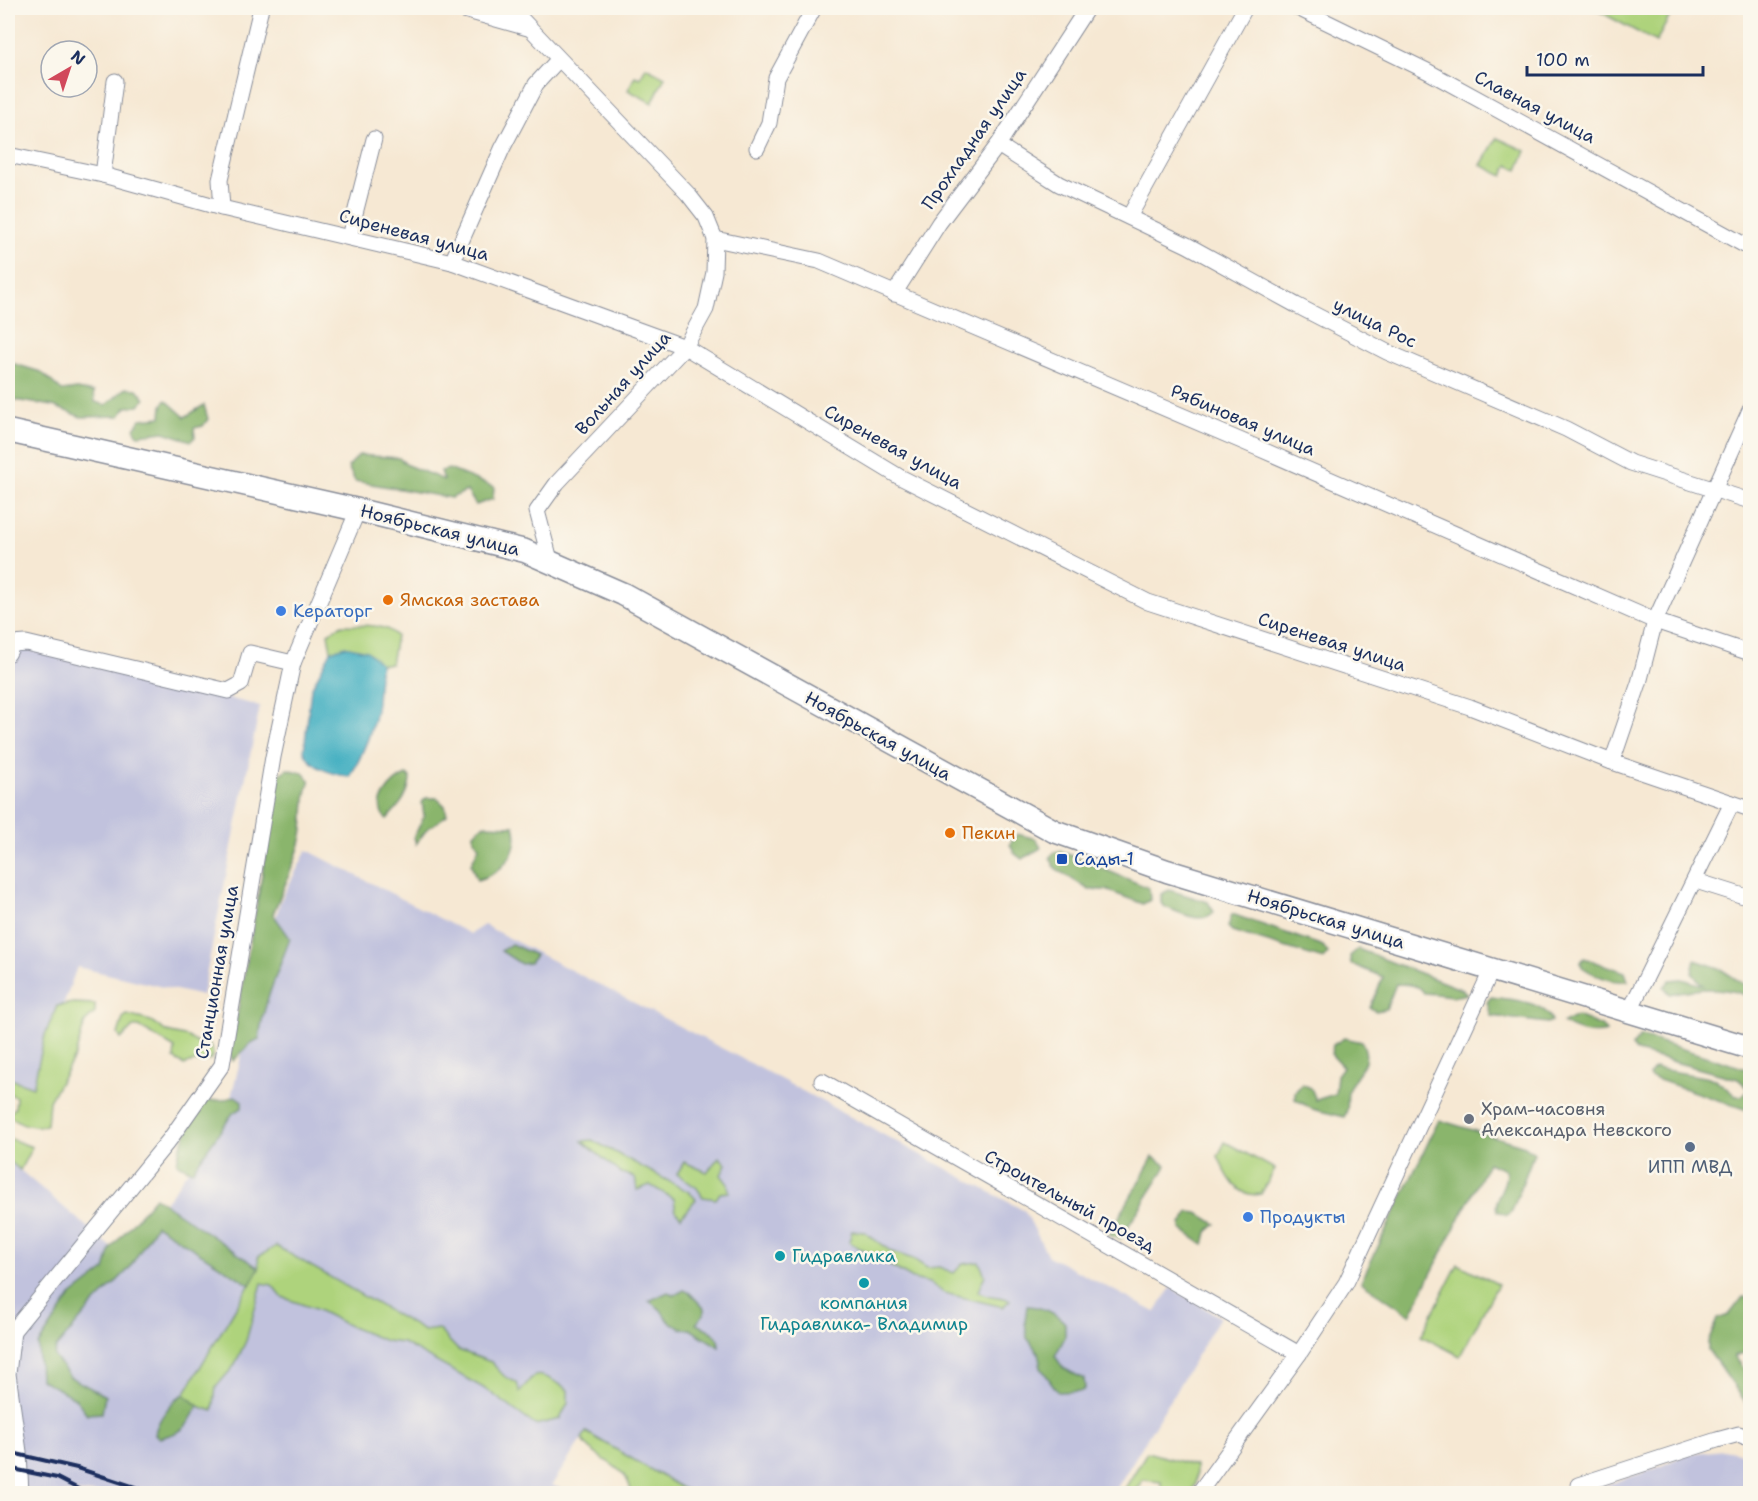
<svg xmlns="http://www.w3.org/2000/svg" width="1758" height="1501" font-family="'Shantell Sans',sans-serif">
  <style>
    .industrial { fill: #c1c2dd }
    .green { fill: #aed37c; stroke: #64816d; stroke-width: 1.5 }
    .forest { fill: #8ab56c; stroke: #527265; stroke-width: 1.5 }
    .water { fill: #43afc1; stroke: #2f6f90; stroke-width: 1.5 }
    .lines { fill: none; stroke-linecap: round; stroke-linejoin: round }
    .minor-casing { stroke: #888c98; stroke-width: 17 }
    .highway-casing { stroke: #888c98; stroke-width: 25 }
    .minor { stroke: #fff; stroke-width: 15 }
    .highway { stroke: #fff; stroke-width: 22 }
    .rail { stroke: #1b2f5e; stroke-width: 4 }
    .food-dot { fill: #e8710a; stroke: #fbf7ec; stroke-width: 2 }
    .shop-dot { fill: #3f7fe0; stroke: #fbf7ec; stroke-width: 2 }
    .transit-dot { fill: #1a4fb4; stroke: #fbf7ec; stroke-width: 2 }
    .worship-dot { fill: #6b7280; stroke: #fbf7ec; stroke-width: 2 }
    .service-dot { fill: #5c6f8a; stroke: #fbf7ec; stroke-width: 2 }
    .culture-dot { fill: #0f9aa8; stroke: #fbf7ec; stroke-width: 2 }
    .labels { text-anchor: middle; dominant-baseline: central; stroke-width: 5; stroke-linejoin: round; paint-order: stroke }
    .street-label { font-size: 18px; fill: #1b2f5e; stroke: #fbf7ec }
    .food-label { font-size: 18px; fill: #c56008; stroke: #fbf7ec; text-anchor: start }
    .shop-label { font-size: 18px; fill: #366cbe; stroke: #fbf7ec; text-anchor: start }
    .transit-label { font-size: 18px; fill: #164399; stroke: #fbf7ec; text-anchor: start }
    .worship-label { font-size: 18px; fill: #5b616d; stroke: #fbf7ec; text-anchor: start }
    .service-label { font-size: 18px; fill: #4e5e75; stroke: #fbf7ec }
    .culture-label { font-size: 18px; fill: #0d838f; stroke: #fbf7ec; text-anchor: start }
  </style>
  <rect width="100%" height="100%" fill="#fbf7ec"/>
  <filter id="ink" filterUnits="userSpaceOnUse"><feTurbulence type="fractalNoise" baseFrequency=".0167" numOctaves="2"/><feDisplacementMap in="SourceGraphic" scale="12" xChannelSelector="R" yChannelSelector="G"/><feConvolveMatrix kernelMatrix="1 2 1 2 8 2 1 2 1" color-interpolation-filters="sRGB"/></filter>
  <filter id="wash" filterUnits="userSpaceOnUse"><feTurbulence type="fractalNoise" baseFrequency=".008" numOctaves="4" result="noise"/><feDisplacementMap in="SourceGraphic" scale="24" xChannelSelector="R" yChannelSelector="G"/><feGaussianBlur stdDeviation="1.35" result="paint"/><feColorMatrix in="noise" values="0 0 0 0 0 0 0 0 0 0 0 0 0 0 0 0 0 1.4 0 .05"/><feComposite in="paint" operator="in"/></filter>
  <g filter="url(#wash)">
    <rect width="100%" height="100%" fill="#f6e8d3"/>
    <g class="industrial">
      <path d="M17,647L260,706L202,996L77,967L33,1087L8,1078V667Z"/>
      <path d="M307,850L470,934L484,925L756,1066L1025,1211L1048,1256L1155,1312L1171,1288L1220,1317L1114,1493H691L586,1432L552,1485L572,1493H8V1160L119,1254L171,1195L227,1113L280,902Z"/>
      <path d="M1723,1450L1750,1455V1493L1579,1494L1657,1468L1686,1454Z"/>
    </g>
    <g class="green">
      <path d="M1593,8H1664L1672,12L1656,42Z"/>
      <path d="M646,67L665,77L652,103L628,90L635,76L640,78Z"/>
      <path d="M1497,138L1526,151L1518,170L1508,165L1503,176L1481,165Z"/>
      <path d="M342,625C358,626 386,622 396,636L391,664H381C365,649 352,644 331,651L328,633Z"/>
      <path d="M73,1003L95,1004V1013L85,1022L75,1056L49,1101L47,1125C33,1129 20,1124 8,1115L15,1108L16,1097L8,1093V1078L33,1087L45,1035L57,1006Z"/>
      <path d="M127,1015L151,1021L167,1032L188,1037L200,1045L209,1044L213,1053L211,1059C202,1064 194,1060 184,1065L174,1059L175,1048L139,1027H133L121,1039L118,1034L123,1018Z"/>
      <path d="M8,1138L32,1147L20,1170L8,1160Z"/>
      <path d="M592,1140L689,1192L696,1199L681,1217L676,1212L674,1199L650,1185L637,1190L635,1177L621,1173L582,1141Z"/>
      <path d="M1225,1142L1275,1169L1261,1194C1236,1199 1226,1174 1218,1156Z"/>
      <path d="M719,1157L726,1164L721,1175L728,1184L729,1192L720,1193L716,1199L703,1197L697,1188L677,1174L684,1162L707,1172Z"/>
      <path d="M852,1231L864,1232L892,1252L913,1259L927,1268L939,1267L954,1273L962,1264L979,1262L985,1275L978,1291C985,1297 1000,1296 1010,1300L1003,1307L944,1293L930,1283L913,1279L849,1242Z"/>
      <path d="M276,1246L424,1331L438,1329L458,1350L491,1362L504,1376L517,1383L520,1392C524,1388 528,1380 533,1377C541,1371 561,1385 568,1390V1403L560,1419L535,1425L487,1390L403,1343L386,1341L351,1327L318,1310L282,1297L272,1285L262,1283L246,1341L234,1366L216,1387L213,1411L198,1406L184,1394L259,1269L258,1257Z"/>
      <path d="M1458,1264L1498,1284L1460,1356L1421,1336Z"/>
      <path d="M586,1432L691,1493L636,1494L631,1491C626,1463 597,1463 582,1439Z"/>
      <path d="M1147,1452L1196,1466V1484L1190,1493H1161V1482L1143,1480L1133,1493L1124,1490Z"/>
    </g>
    <g class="forest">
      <path d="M8,362L41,372L62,391L77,389L94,392L95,402L106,405L126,388L137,389L145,399L139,406L126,407L120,416L81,417L53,406L8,399Z"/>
      <path d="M166,400L185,417L204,405L208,419L203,426L194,428L195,437L191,441L164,432L138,435L134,428L141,419L161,417L162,405Z"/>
      <path d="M359,455L399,458L407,465L444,480L441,471L449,469L494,487L493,499L476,505L467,491L451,498L355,481L348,467Z"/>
      <path d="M287,769L303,773L310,780C301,801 307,822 300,844C293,868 282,891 273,914L290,938C278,972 263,1003 259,1039L251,1043L233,1061L230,1055L280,774Z"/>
      <path d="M406,775L410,777C410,795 399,806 387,819C369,806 392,780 406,775Z"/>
      <path d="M426,798H437L445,806L447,815L427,829L416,844L414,837L424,816L422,802Z"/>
      <path d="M483,825L514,826C522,852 501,874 477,880L471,864L479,847L474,839V833Z"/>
      <path d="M1017,834L1036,839L1041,848L1022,859L1014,853L1010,844Z"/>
      <path d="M1061,851L1149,888L1150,900L1143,904L1106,890H1089L1055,868L1050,857L1055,852Z"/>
      <path d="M1169,890L1208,902L1214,912C1201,925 1181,913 1165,907L1161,903V894Z"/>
      <path d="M1232,914L1323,946L1328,953L1323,959L1232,931L1228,927Z"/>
      <path d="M511,944L535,955L530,963L521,964L501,951Z"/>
      <path d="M1358,949L1463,990L1467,994C1452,999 1439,993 1423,993C1417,983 1407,985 1396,984L1386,1009L1376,1011L1370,1008L1383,977L1351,964L1350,956Z"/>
      <path d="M1584,958L1625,972L1628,981C1613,983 1595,976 1582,967L1581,962Z"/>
      <path d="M1695,960L1719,968L1745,985L1750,982V997C1725,985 1696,988 1670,994L1664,987L1670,980L1682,979L1703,985L1692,973Z"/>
      <path d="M1491,997C1510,999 1545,1001 1552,1021L1547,1023L1491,1016L1487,1002Z"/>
      <path d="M1577,1016L1601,1026L1607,1032C1593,1036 1575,1032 1563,1023Z"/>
      <path d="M1641,1036L1750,1070V1111L1650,1077L1649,1075L1655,1068L1715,1079L1736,1096H1742L1749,1089L1738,1079L1637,1052L1632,1046Z"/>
      <path d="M1344,1038L1362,1042C1373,1064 1357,1070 1349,1089C1345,1099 1351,1107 1344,1117L1312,1109L1295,1099V1092L1302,1084L1311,1088L1316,1100L1335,1094L1337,1075L1343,1067L1331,1054L1333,1045Z"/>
      <path d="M235,1096L242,1101V1108L233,1113L192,1171L177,1163C180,1138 193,1121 206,1101L223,1100Z"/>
      <path d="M1439,1120L1525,1146L1534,1153L1512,1211L1507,1215L1497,1211C1493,1196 1509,1185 1505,1170L1488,1163L1410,1315L1361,1282Z"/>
      <path d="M1153,1157L1166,1165L1163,1172L1120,1239L1109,1235Z"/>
      <path d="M155,1197L259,1268L250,1285L156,1225L129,1269L91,1307L56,1348L54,1356L70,1377L105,1396L102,1413L87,1414L75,1398L40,1379L38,1345L71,1296L105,1270L111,1248Z"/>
      <path d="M1189,1212L1198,1213L1216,1224L1207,1232L1204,1245L1181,1229V1224Z"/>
      <path d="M684,1290L690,1293L704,1308V1314L696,1324C708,1329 719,1332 719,1347L690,1329H682L669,1322L661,1310L649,1301L668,1292L675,1295Z"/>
      <path d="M1743,1297L1750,1298V1338L1747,1352L1734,1356C1746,1371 1758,1383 1747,1404L1708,1350V1342L1717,1319L1729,1315Z"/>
      <path d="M1027,1306C1042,1307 1055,1312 1065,1323V1337L1055,1356L1063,1368L1084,1379L1085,1388L1082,1391L1058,1392L1041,1368L1038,1352L1027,1338L1025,1321Z"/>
      <path d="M184,1394L198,1406C186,1429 184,1432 159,1438L155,1434C157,1420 172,1401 184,1394Z"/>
    </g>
    <path class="water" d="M345,646L367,651L381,664C378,677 378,689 377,702C375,726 362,756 350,777C333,774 311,769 304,751L311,689L331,651Z"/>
  </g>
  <g filter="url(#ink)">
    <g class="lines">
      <defs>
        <g id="minor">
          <path d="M457,8L528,28"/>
          <path d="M511,8L688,194L706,217L715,239L714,272L706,309L685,347L557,483L537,511L550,560"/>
          <path d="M1298,8L1427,71L1750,248"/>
          <path d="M998,145L1059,184L1187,245L1296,305L1387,352L1566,429L1631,463L1750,501"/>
          <path d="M757,148L769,123L776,78L814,8"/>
          <path d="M8,155L103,175L222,208L452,262L685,347L898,476L1148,602L1470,707L1612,762L1750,809"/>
          <path d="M103,175L115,81"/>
          <path d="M222,208L220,180L261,8"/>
          <path d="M1129,217L1245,8"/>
          <path d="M349,237L374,139"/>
          <path d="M715,239L819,261L1258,448L1655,621L1750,653"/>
          <path d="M452,262L502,149L536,84L558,60"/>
          <path d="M894,294L939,223L998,145L1087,8"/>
          <path d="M8,654L13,644L26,643L228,691L241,684L250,653L293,663"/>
          <path d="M1612,762L1639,683L1655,621L1750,410"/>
          <path d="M1696,881L1750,898"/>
          <path d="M1629,1012L1732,803"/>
          <path d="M822,1081L1299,1354"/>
          <path d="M1578,1485L1717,1440L1739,1434L1750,1439"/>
          <path d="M21,1494L19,1452L8,1374L13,1331L170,1139L222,1065L273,757L293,663L358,510"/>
          <path d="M1198,1494L1299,1354L1346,1283L1492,969"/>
        </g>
        <path id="highway" d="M8,431L358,510L525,551L623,594L1054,831L1167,871L1750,1048"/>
      </defs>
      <use href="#minor" class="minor-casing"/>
      <use href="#highway" class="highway-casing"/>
      <use href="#minor" class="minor"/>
      <use href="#highway" class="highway"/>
      <g class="rail">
        <path d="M8,1452L77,1468L156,1494"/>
        <path d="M8,1468L57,1478L88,1494"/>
      </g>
    </g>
  </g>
  <g class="food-dot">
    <circle cx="388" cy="600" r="6"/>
    <circle cx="950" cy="833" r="6"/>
  </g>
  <g class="shop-dot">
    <circle cx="281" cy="611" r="6"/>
    <circle cx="1248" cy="1217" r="6"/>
  </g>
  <rect class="transit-dot" x="1056" y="853" width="12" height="12" rx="3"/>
  <circle class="worship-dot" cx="1469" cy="1119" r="6"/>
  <circle class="service-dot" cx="1690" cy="1147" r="6"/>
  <g class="culture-dot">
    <circle cx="780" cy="1256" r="6"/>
    <circle cx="864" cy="1283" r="6"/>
  </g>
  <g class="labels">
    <g class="street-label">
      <text transform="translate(1535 107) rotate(28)">Славная улица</text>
      <text transform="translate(974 139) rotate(-55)">Прохладная улица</text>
      <text transform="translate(414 235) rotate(15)">Сиреневая улица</text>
      <text transform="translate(1375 323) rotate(26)">улица Рос</text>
      <text transform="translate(623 383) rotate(-48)">Вольная улица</text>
      <text transform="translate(1243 420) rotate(23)">Рябиновая улица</text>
      <text transform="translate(893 447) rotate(29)">Сиреневая улица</text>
      <text transform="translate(440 530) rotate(14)">Ноябрьская улица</text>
      <text transform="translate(1332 642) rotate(18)">Сиреневая улица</text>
      <text transform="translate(878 736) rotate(29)">Ноябрьская улица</text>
      <text transform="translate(1326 919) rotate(17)">Ноябрьская улица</text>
      <text transform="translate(217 972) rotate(-80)">Станционная улица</text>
      <text transform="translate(1070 1201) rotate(29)">Строительный проезд</text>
    </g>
    <g class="food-label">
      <text x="400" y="600">Ямская застава</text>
      <text x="962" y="833">Пекин</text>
    </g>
    <g class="shop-label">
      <text x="293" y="611">Кераторг</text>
      <text x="1260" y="1217">Продукты</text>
    </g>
    <g class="transit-label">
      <text x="1074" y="859">Сады-1</text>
    </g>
    <g class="worship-label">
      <text x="1481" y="1109">Храм-часовня<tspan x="1481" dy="21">Александра Невского</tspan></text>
    </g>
    <g class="service-label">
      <text x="1690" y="1167">ИПП МВД</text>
    </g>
    <g class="culture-label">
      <text x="792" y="1256">Гидравлика</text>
      <text x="864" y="1303" text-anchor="middle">компания<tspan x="864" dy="21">Гидравлика- Владимир</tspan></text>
    </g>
  </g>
  <rect width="1758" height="1501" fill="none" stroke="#fbf7ec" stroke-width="30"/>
  <g transform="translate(69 69) rotate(39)"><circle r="28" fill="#fbf7ec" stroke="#a1a7b3" stroke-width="1.5"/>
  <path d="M0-4.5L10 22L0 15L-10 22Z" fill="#d1495b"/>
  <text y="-9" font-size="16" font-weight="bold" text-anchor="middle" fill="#1b2f5e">N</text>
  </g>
  <path d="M1527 66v9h176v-9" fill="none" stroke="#1b2f5e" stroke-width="3"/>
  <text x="1536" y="66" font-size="18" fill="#1b2f5e" stroke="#fbf7ec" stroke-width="4.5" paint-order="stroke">100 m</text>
</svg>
